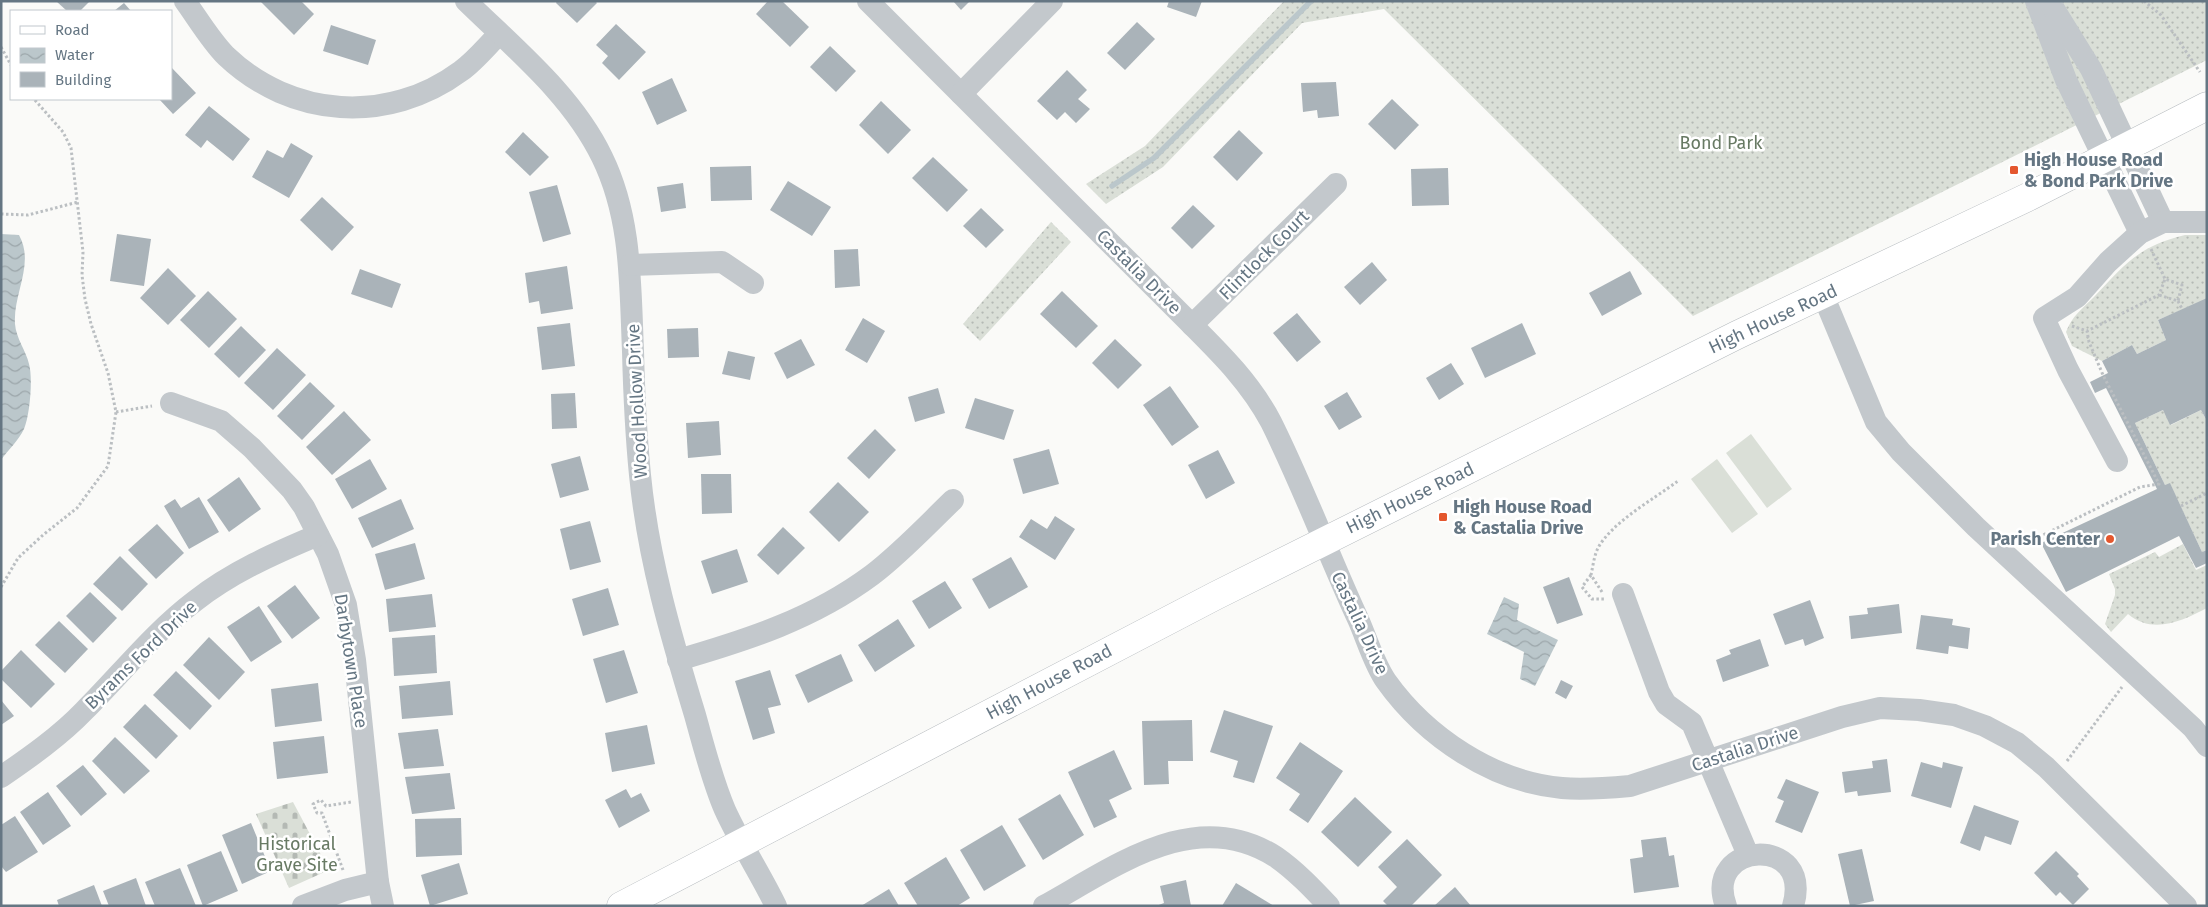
<svg xmlns="http://www.w3.org/2000/svg" width="2208" height="907" font-family="'Fira Sans',sans-serif">
  <style>
    .grass { fill: url(#grass-dots) }
    .cemetery { fill: url(#cemetery-stones) }
    .garden { fill: #dadfd7 }
    .water { fill: url(#water-waves) }
    .lines { fill: none; stroke-linecap: round; stroke-linejoin: round }
    .stream { stroke: #bbc7cb; stroke-width: 5.5 }
    .building { fill: #aab3b9 }
    .major-casing { stroke: #b5babe; stroke-width: 29 }
    .path { stroke: #bbbfc2; stroke-width: 3; stroke-dasharray: 2.5 2.5; stroke-linecap: butt }
    .minor { stroke: #c3c8cc; stroke-width: 22 }
    .major { stroke: #fff; stroke-width: 28 }
    .poi-dot { fill: #e4572e; stroke: #fff; stroke-width: 2 }
    .labels { text-anchor: middle; dominant-baseline: central; stroke-width: 5; stroke-linejoin: round; paint-order: stroke }
    .park-label { font-size: 18px; fill: #687a64; stroke: #fff }
    .poi-label { font-size: 18px; font-weight: bold; fill: #657683; stroke: #fff; text-anchor: start }
    .street-label { font-size: 18px; fill: #657683; stroke: #fff }
  </style>
  <defs>
    <pattern id="grass-dots" width="8" height="8" patternUnits="userSpaceOnUse" patternTransform="scale(1.25)"><rect width="8" height="8" fill="#dadfd7"/><path d="M2 2h.1M6 6h.1" fill="none" stroke="#b4b9b4" stroke-width="1.8" stroke-linecap="round"/></pattern>
    <pattern id="cemetery-stones" width="16" height="16" patternUnits="userSpaceOnUse" patternTransform="scale(1.25)"><rect width="16" height="16" fill="#dadfd7"/><path d="M2 7V4a2 2 0 0 1 4 0v3zM10 15v-3a2 2 0 0 1 4 0v3z" fill="#b4b9b4"/></pattern>
    <pattern id="water-waves" width="16" height="10" patternUnits="userSpaceOnUse" patternTransform="scale(1.25)"><rect width="16" height="10" fill="#bbc7cb"/><path d="M0 5q4-4 8 0t8 0" fill="none" stroke="#9ca6aa"/></pattern>
  </defs>
  <rect width="100%" height="100%" fill="#fafaf8"/>
  <g class="grass">
    <path d="M1284,1H2207V60L1693,316L1384,9L1302,23L1163,167L1106,204L1086,184L1145,146Z"/>
    <path d="M1051,222L1071,242L980,341L963,324Z"/>
    <path d="M2185,235H2207V299L2158,320L2166,340L2137,354L2132,345L2102,361L2072,346L2066,332C2072,316 2082,309 2094,297C2125,264 2139,246 2185,235Z"/>
    <path d="M2163,410L2171,425L2201,410L2207,421V550L2202,552L2170,484L2165,485L2135,423Z"/>
    <path d="M2183,544L2196,570L2207,565V608C2182,621 2153,635 2128,614L2111,632L2105,624L2115,595V589L2109,574L2155,552L2159,557Z"/>
  </g>
  <path class="cemetery" d="M293,802L329,870L289,888L256,814Z"/>
  <g class="garden">
    <path d="M1751,434L1792,489L1767,508L1726,453Z"/>
    <path d="M1717,459L1758,514L1732,533L1691,479Z"/>
  </g>
  <g class="water">
    <path d="M1,234L19,235C35,264 13,293 15,324C16,338 26,351 29,364C33,378 30,415 24,429C19,440 8,450 1,460Z"/>
    <path d="M1504,597L1519,604L1517,620L1558,640L1535,686L1520,679L1524,652L1487,634Z"/>
  </g>
  <g class="lines">
    <path class="stream" d="M1112,186L1154,158L1311,1"/>
  </g>
  <g class="building">
    <path d="M56,1H90L80,11H67Z"/>
    <path d="M260,1H301L314,14L294,35Z"/>
    <path d="M557,1H595L597,3L577,23L556,3Z"/>
    <path d="M768,1H782L809,27L790,47L756,14Z"/>
    <path d="M953,1H970L961,10Z"/>
    <path d="M1169,1H1202L1196,17L1167,7Z"/>
    <path d="M124,3L131,11H114Z"/>
    <path d="M1137,22L1155,39L1125,70L1107,53Z"/>
    <path d="M616,24L646,52L619,80L602,63L608,56L596,45Z"/>
    <path d="M331,25L376,40L368,65L323,51Z"/>
    <path d="M830,46L856,71L836,92L810,67Z"/>
    <path d="M171,67L196,93L173,114L159,99H171Z"/>
    <path d="M1067,70L1087,90L1078,99L1090,109L1076,123L1065,112L1057,120L1037,101Z"/>
    <path d="M672,78L687,111L657,125L642,92Z"/>
    <path d="M1336,82L1339,116L1318,118L1317,110L1303,112L1301,83Z"/>
    <path d="M1392,99L1419,125L1395,150L1368,124Z"/>
    <path d="M881,101L911,130L888,154L859,125Z"/>
    <path d="M209,106L250,139L233,161L207,140L201,148L185,135Z"/>
    <path d="M1239,130L1263,153L1237,181L1213,157Z"/>
    <path d="M523,132L549,157L530,176L505,152Z"/>
    <path d="M291,143L313,156L289,198L252,177L267,150L283,158Z"/>
    <path d="M933,157L968,190L947,212L912,178Z"/>
    <path d="M751,166L752,200L711,201L710,167Z"/>
    <path d="M1448,168L1449,205L1412,206L1411,169Z"/>
    <path d="M788,181L831,207L812,236L770,210Z"/>
    <path d="M683,183L686,208L661,212L657,187Z"/>
    <path d="M557,185L571,234L543,242L529,192Z"/>
    <path d="M322,197L354,227L332,251L300,220Z"/>
    <path d="M1193,205L1215,226L1192,249L1171,228Z"/>
    <path d="M981,208L1004,230L986,248L963,226Z"/>
    <path d="M117,234L151,239L144,286L110,281Z"/>
    <path d="M858,249L860,286L835,288L834,250Z"/>
    <path d="M1372,262L1387,280L1360,305L1344,287Z"/>
    <path d="M567,266L573,309L541,314L539,301L529,303L525,273Z"/>
    <path d="M168,268L196,296L168,325L140,298Z"/>
    <path d="M360,269L401,284L392,308L351,294Z"/>
    <path d="M1630,271L1642,294L1602,316L1589,293Z"/>
    <path d="M208,291L237,319L209,348L180,320Z"/>
    <path d="M1062,291L1098,326L1076,348L1040,314Z"/>
    <path d="M2207,298V421L2201,410L2170,425L2163,410L2135,423L2165,485L2170,483L2202,552L2207,550V563L2196,568L2179,536L2066,592L2041,543L2157,489L2106,388L2095,393L2090,382L2108,373L2102,361L2132,345L2137,354L2166,340L2158,320Z"/>
    <path d="M1297,313L1321,342L1297,362L1273,333Z"/>
    <path d="M863,318L885,331L867,363L845,350Z"/>
    <path d="M570,323L575,366L542,370L537,327Z"/>
    <path d="M1522,323L1536,354L1485,378L1471,348Z"/>
    <path d="M241,326L266,350L239,378L214,354Z"/>
    <path d="M698,328L699,357L668,358L667,329Z"/>
    <path d="M801,339L815,365L787,379L774,353Z"/>
    <path d="M1115,339L1142,365L1118,389L1092,363Z"/>
    <path d="M277,348L306,375L273,410L244,383Z"/>
    <path d="M728,351L755,357L750,380L722,374Z"/>
    <path d="M1451,363L1464,384L1439,400L1426,378Z"/>
    <path d="M310,382L335,406L302,440L277,416Z"/>
    <path d="M1170,386L1199,427L1172,446L1143,405Z"/>
    <path d="M938,388L945,413L915,422L908,397Z"/>
    <path d="M1347,392L1362,417L1339,430L1324,406Z"/>
    <path d="M575,393L577,428L552,429L551,394Z"/>
    <path d="M975,398L1014,410L1004,440L965,428Z"/>
    <path d="M344,411L371,440L332,475L306,447Z"/>
    <path d="M719,421L721,455L688,458L686,423Z"/>
    <path d="M875,429L896,450L869,479L847,458Z"/>
    <path d="M1049,449L1059,484L1023,494L1013,459Z"/>
    <path d="M1218,450L1235,483L1206,499L1188,465Z"/>
    <path d="M580,456L589,490L560,498L551,464Z"/>
    <path d="M370,459L387,489L352,509L335,479Z"/>
    <path d="M701,474H731L732,513L702,514Z"/>
    <path d="M239,477L261,509L229,532L207,500Z"/>
    <path d="M838,482L869,512L839,542L809,512Z"/>
    <path d="M199,497L219,532L189,549L164,506L175,499L181,508Z"/>
    <path d="M401,499L414,529L372,548L358,518Z"/>
    <path d="M1055,516L1075,529L1055,560L1019,537L1031,519L1047,529Z"/>
    <path d="M590,521L601,562L570,570L560,529Z"/>
    <path d="M157,524L184,553L156,579L128,550Z"/>
    <path d="M783,527L805,548L778,575L757,555Z"/>
    <path d="M415,543L425,579L385,590L375,554Z"/>
    <path d="M737,549L748,582L712,594L701,561Z"/>
    <path d="M120,556L148,584L122,611L93,584Z"/>
    <path d="M1011,557L1028,587L989,609L972,579Z"/>
    <path d="M1569,577L1583,615L1557,624L1543,587Z"/>
    <path d="M945,581L962,608L929,629L912,601Z"/>
    <path d="M295,585L320,618L292,639L267,606Z"/>
    <path d="M608,588L619,625L583,636L572,599Z"/>
    <path d="M90,592L117,618L93,643L66,616Z"/>
    <path d="M432,594L436,627L389,632L386,599Z"/>
    <path d="M1810,600L1824,638L1805,646L1803,639L1785,645L1773,614Z"/>
    <path d="M1899,604L1902,633L1851,639L1849,616L1868,614L1867,608Z"/>
    <path d="M259,606L282,642L251,662L227,627Z"/>
    <path d="M1921,615L1953,619L1952,625L1970,628L1968,649L1949,646L1948,654L1916,649Z"/>
    <path d="M898,619L915,646L875,672L858,645Z"/>
    <path d="M59,621L88,649L65,673L35,645Z"/>
    <path d="M435,635L437,673L394,676L392,638Z"/>
    <path d="M209,637L245,672L219,700L183,665Z"/>
    <path d="M1760,639L1769,666L1723,682L1716,660L1731,654L1729,650Z"/>
    <path d="M21,650L55,684L31,708L1,679V671Z"/>
    <path d="M624,650L638,693L606,703L593,659Z"/>
    <path d="M841,654L853,681L808,703L795,675Z"/>
    <path d="M770,670L781,705L768,708L775,733L753,740L735,681Z"/>
    <path d="M176,671L212,706L190,730L153,695Z"/>
    <path d="M1561,680L1573,686L1566,699L1555,693Z"/>
    <path d="M450,681L453,715L402,719L399,686Z"/>
    <path d="M318,683L322,721L275,727L271,689Z"/>
    <path d="M1,700L14,716L1,725Z"/>
    <path d="M145,704L178,736L156,759L123,727Z"/>
    <path d="M1224,710L1273,726L1254,783L1233,777L1238,761L1210,752Z"/>
    <path d="M1192,720L1193,761H1168L1169,784L1144,785L1142,721Z"/>
    <path d="M647,725L655,764L612,772L605,733Z"/>
    <path d="M438,729L444,766L404,769L398,733Z"/>
    <path d="M324,736L328,773L277,779L273,742Z"/>
    <path d="M115,737L150,771L124,794L92,761Z"/>
    <path d="M1300,742L1343,771L1308,823L1289,810L1300,794L1276,778Z"/>
    <path d="M1114,750L1132,789L1109,800L1117,817L1094,828L1068,772Z"/>
    <path d="M1887,759L1891,792L1858,796L1857,791L1845,793L1842,772L1873,768L1872,761Z"/>
    <path d="M1921,762L1942,768L1943,762L1963,767L1951,808L1911,796Z"/>
    <path d="M83,765L107,794L81,816L56,786Z"/>
    <path d="M450,773L455,809L412,814L405,777Z"/>
    <path d="M1786,779L1819,792L1802,833L1775,822L1784,801L1777,798Z"/>
    <path d="M626,789L631,798L641,793L650,811L619,828L605,800Z"/>
    <path d="M48,792L71,826L43,845L20,812Z"/>
    <path d="M1060,794L1084,835L1043,860L1018,819Z"/>
    <path d="M1355,797L1392,832L1358,867L1321,832Z"/>
    <path d="M1974,805L2019,821L2011,845L1985,836L1980,851L1960,843Z"/>
    <path d="M15,816L38,852L6,872L1,866V825Z"/>
    <path d="M461,818L462,855L416,857L415,819Z"/>
    <path d="M251,823L271,871L242,884L222,835Z"/>
    <path d="M1002,825L1026,866L984,891L960,850Z"/>
    <path d="M1666,837L1669,856L1674,855L1679,887L1634,893L1630,859L1643,857L1641,840Z"/>
    <path d="M1407,839L1442,875L1411,906H1388L1383,901L1397,887L1378,867Z"/>
    <path d="M1862,849L1874,901L1850,906L1838,854Z"/>
    <path d="M221,851L238,891L203,906L187,865Z"/>
    <path d="M2056,851L2079,874L2077,876L2089,889L2073,905L2060,892L2056,896L2034,873Z"/>
    <path d="M946,857L970,898L957,906H918L904,883Z"/>
    <path d="M459,863L468,894L430,906L421,875Z"/>
    <path d="M180,868L196,906H155L145,882Z"/>
    <path d="M136,878L146,906H109L103,891Z"/>
    <path d="M1186,880L1191,906H1156L1164,903L1160,886Z"/>
    <path d="M1236,883L1274,906H1222Z"/>
    <path d="M94,885L102,906H59L57,900Z"/>
    <path d="M1455,887L1471,906H1434Z"/>
    <path d="M889,889L899,906H861Z"/>
  </g>
  <g class="lines">
    <defs>
      <path id="major" d="M621,906L1215,596L1737,335L2028,197L2207,106"/>
    </defs>
    <use href="#major" class="major-casing"/>
    <g class="path">
      <path d="M2144,1L2161,15L2200,72"/>
      <path d="M1,47L11,65"/>
      <path d="M1,214L28,215L78,202"/>
      <path d="M2151,249L2165,279"/>
      <path d="M2178,301L2182,309"/>
      <path d="M2072,326L2087,331L2159,295L2165,279L2182,285L2178,301L2159,295"/>
      <path d="M116,412L152,406"/>
      <path d="M2181,506L2207,493"/>
      <path d="M2039,537L2140,487L2159,484L2103,375L2089,342L2087,331"/>
      <path d="M1591,575L1582,587L1592,599H1604"/>
      <path d="M1,587L18,558L43,535L77,508L108,466L116,412L108,373L91,324L85,299L82,275L83,252L71,148L63,132L34,99"/>
      <path d="M1602,592L1591,575C1593,566 1594,556 1598,548C1612,522 1654,499 1678,481"/>
      <path d="M2067,761L2122,687"/>
      <path d="M343,870L322,813H317L313,804L321,800L326,806L351,802"/>
    </g>
    <g class="minor">
      <path d="M185,1C198,19 211,41 226,56C291,118 388,125 461,71C475,61 487,46 499,34"/>
      <path d="M466,1C515,49 572,95 602,157C632,218 630,285 633,351C634,392 636,434 640,475C648,558 671,636 695,715C704,747 712,780 725,810C740,843 760,873 776,906"/>
      <path d="M868,1L1192,325C1222,355 1251,384 1271,422C1303,486 1328,554 1358,619C1367,639 1374,664 1386,681C1426,737 1493,782 1562,788C1585,790 1608,788 1630,786L1842,717L1880,708L1919,710L1954,715L1985,726L2017,743L2046,767L2186,906"/>
      <path d="M2036,1L2066,80L2140,233"/>
      <path d="M2049,1L2091,69L2163,222"/>
      <path d="M961,94L1052,1"/>
      <path d="M630,265L722,262L753,283"/>
      <path d="M1823,295L1876,422L1901,452L1976,527L2193,728L2207,746"/>
      <path d="M1192,325L1336,184"/>
      <path d="M171,403L221,421L252,448L292,490L304,507L328,554L346,605L355,660L378,882L383,906"/>
      <path d="M2117,461L2068,370L2044,318L2077,297L2108,262L2140,233L2163,222H2207"/>
      <path d="M1623,594L1659,692L1666,704L1692,723L1748,855"/>
      <path d="M678,660C747,640 813,619 872,575C901,553 927,525 953,500"/>
      <path d="M1,777C30,757 60,736 84,711C121,674 154,632 195,601C232,572 275,553 318,535"/>
      <path d="M303,906L345,890L378,882"/>
      <path d="M1044,906C1115,867 1195,805 1276,857C1296,871 1313,889 1329,906"/>
      <path d="M1726,906C1702,841 1814,834 1793,906"/>
    </g>
    <use href="#major" class="major"/>
  </g>
  <g class="poi-dot">
    <rect x="2009" y="165" width="10" height="10" rx="2.5"/>
    <rect x="1438" y="512" width="10" height="10" rx="2.5"/>
    <circle cx="2110" cy="539" r="5"/>
  </g>
  <g class="labels">
    <g class="park-label">
      <text x="1721" y="143">Bond Park</text>
      <text x="297" y="844">Historical<tspan x="297" dy="21">Grave Site</tspan></text>
    </g>
    <g class="poi-label">
      <text x="2024" y="160">High House Road<tspan x="2024" dy="21">&amp; Bond Park Drive</tspan></text>
      <text x="1453" y="507">High House Road<tspan x="1453" dy="21">&amp; Castalia Drive</tspan></text>
      <text x="2100" y="539" text-anchor="end">Parish Center</text>
    </g>
    <g class="street-label">
      <text transform="translate(1264 255) rotate(-45)">Flintlock Court</text>
      <text transform="translate(1139 272) rotate(45)">Castalia Drive</text>
      <text transform="translate(1773 319) rotate(-25)">High House Road</text>
      <text transform="translate(637 401) rotate(-93)">Wood Hollow Drive</text>
      <text transform="translate(1410 498) rotate(-26)">High House Road</text>
      <text transform="translate(1360 623) rotate(65)">Castalia Drive</text>
      <text transform="translate(141 655) rotate(-44)">Byrams Ford Drive</text>
      <text transform="translate(351 661) rotate(81)">Darbytown Place</text>
      <text transform="translate(1049 682) rotate(-28)">High House Road</text>
      <text transform="translate(1745 749) rotate(-18)">Castalia Drive</text>
    </g>
  </g>
  <rect width="2208" height="907" fill="none" stroke="#657683" stroke-width="5"/>
  <rect x="10" y="10" width="162" height="90" fill="#ffffff" stroke="#c1c8cd"/>
  <rect x="20" y="26" width="25" height="8" fill="#ffffff" stroke="#c1c8cd"/>
  <text x="55" y="35" font-size="15" fill="#657683">Road</text>
  <rect x="20" y="48" width="25" height="15" fill="url(#water-waves)" stroke="#c1c8cd"/>
  <text x="55" y="60" font-size="15" fill="#657683">Water</text>
  <rect x="20" y="72" width="25" height="15" fill="#aab3b9" stroke="#c1c8cd"/>
  <text x="55" y="85" font-size="15" fill="#657683">Building</text>
</svg>
